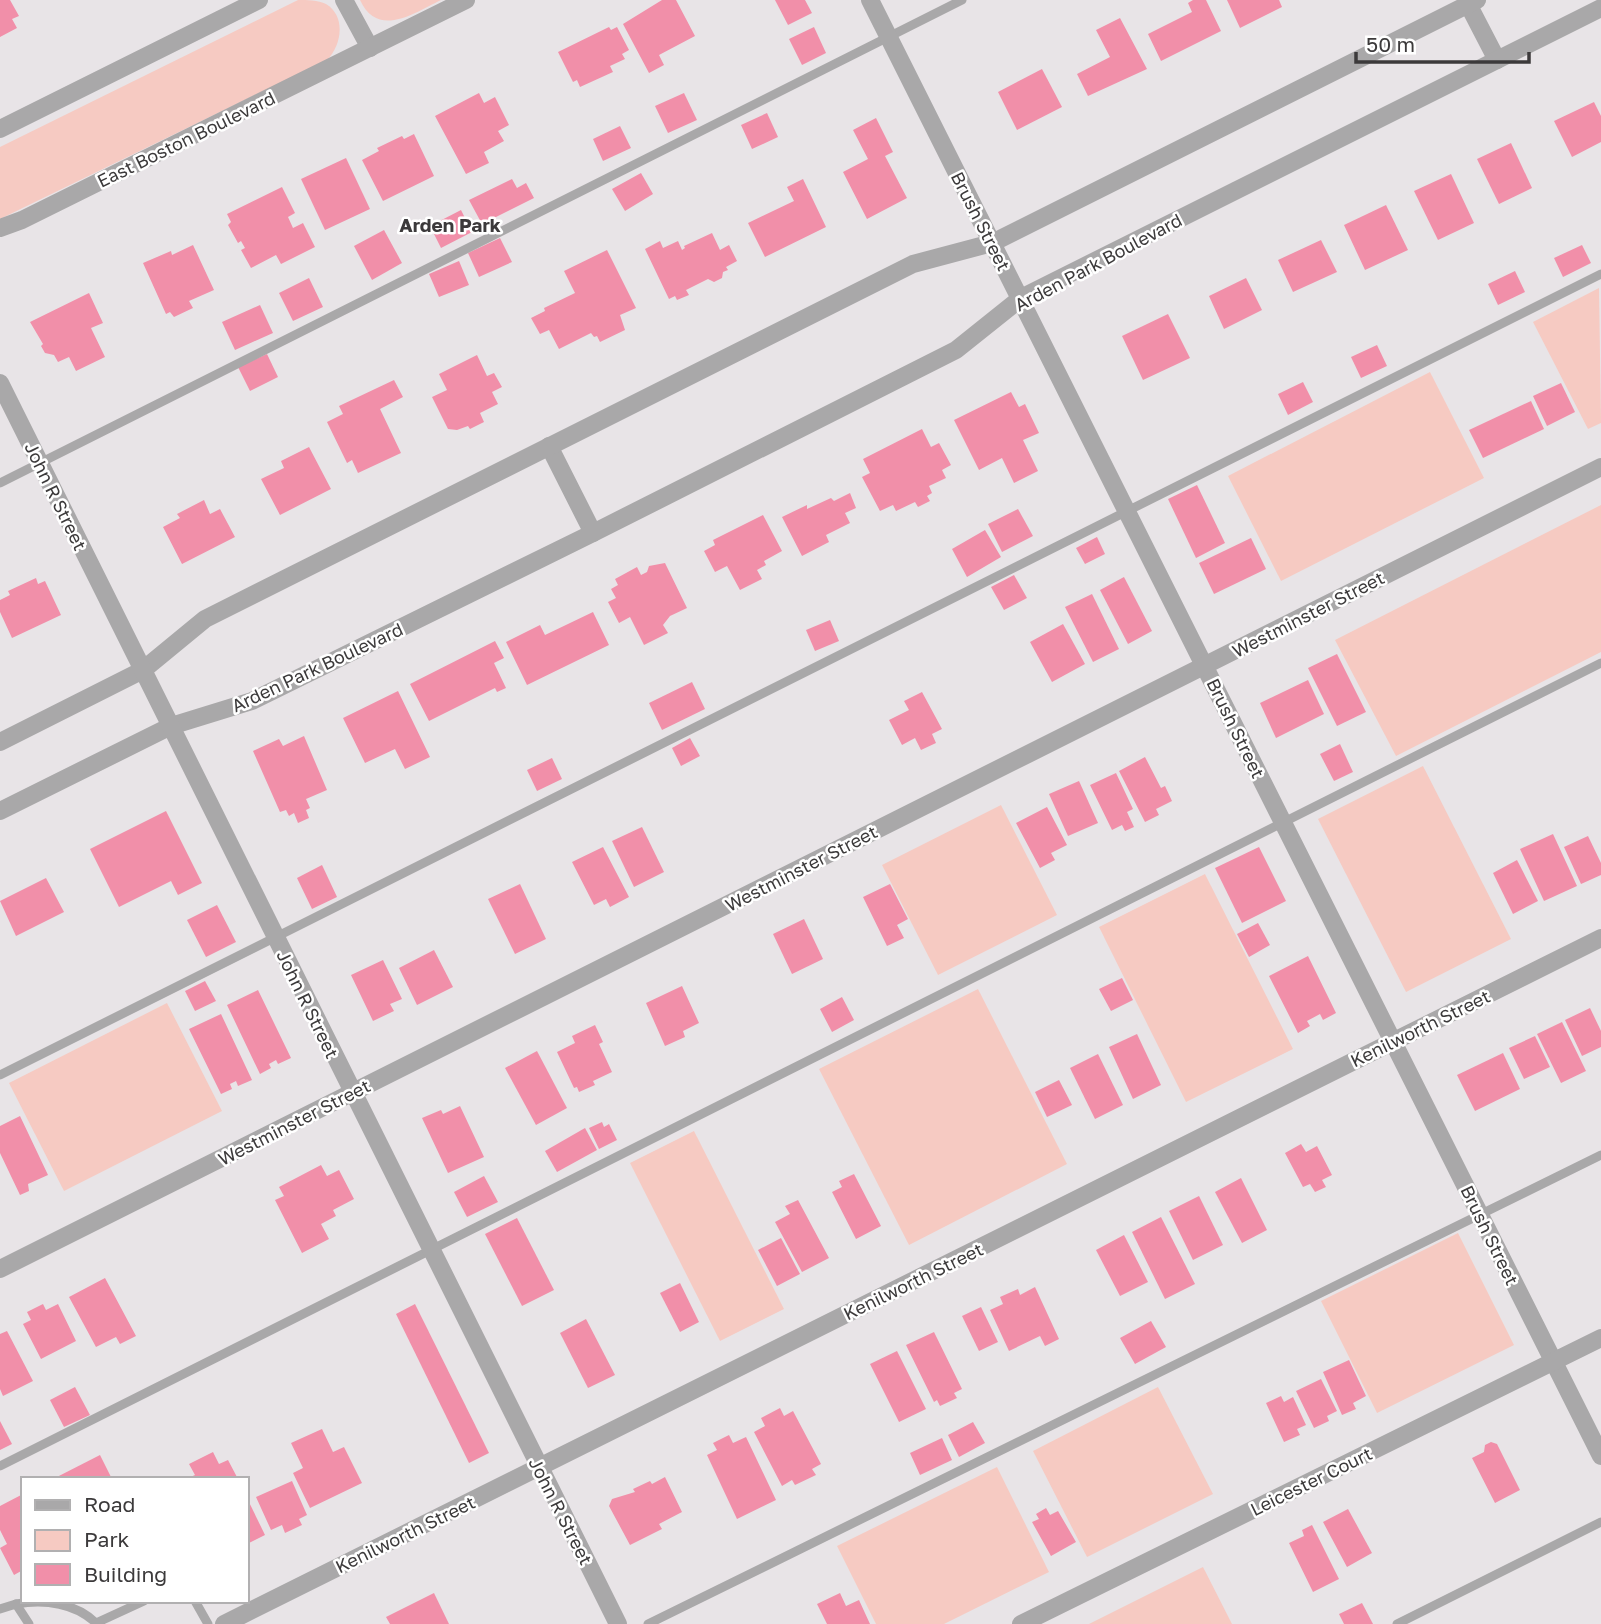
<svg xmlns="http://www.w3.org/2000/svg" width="1601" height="1624" font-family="'Golos Text',sans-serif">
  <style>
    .green { fill: #f6cac2 }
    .building { fill: #f18fa9 }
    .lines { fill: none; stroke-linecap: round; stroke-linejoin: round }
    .service { stroke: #a9a8a9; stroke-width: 9 }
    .minor { stroke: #a9a8a9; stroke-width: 18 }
    .tertiary { stroke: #a9a8a9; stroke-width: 18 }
    .labels { text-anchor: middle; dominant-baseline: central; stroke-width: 5; stroke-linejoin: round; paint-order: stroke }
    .street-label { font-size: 18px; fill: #3c3a3b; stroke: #fff }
    .neighbourhood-label { font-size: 19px; font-weight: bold; fill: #3c3a3b; stroke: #fff }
  </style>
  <rect width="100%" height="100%" fill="#e8e4e7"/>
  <g class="green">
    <path d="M298,0C307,0 318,0 326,4C346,16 342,45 327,60L0,219V147Z"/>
    <path d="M360,0H441C414,13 378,39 360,0Z"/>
    <path d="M1599,288L1601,423L1588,429L1533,322Z"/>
    <path d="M1430,372L1484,478L1281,581L1228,476Z"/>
    <path d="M1601,505V652L1396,756L1335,640Z"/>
    <path d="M1423,766L1511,939L1406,992L1318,819Z"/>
    <path d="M1001,805L1057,915L938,975L882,865Z"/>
    <path d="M1205,874L1293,1049L1186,1102L1099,927Z"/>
    <path d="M978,989L1067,1164L909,1245L819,1069Z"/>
    <path d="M167,1003L222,1111L64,1191L9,1083Z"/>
    <path d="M694,1131L784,1309L720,1341L630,1163Z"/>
    <path d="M1458,1233L1514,1345L1377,1413L1321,1301Z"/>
    <path d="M1158,1387L1213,1494L1087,1557L1033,1451Z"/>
    <path d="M997,1467L1049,1572L944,1624H876L837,1546Z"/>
    <path d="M1203,1567L1232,1624H1089Z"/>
  </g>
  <g class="building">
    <path d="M0,0H10L19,16L12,19L17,28L0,37Z"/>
    <path d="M662,0H676L695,36L659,55L664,65L649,73L623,24Z"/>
    <path d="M775,0H805L812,13L788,25Z"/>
    <path d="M1193,0H1206L1221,31L1161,61L1148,34L1192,12L1188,3Z"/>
    <path d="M1227,0H1279L1282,7L1240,28Z"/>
    <path d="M1120,18L1147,69L1088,96L1077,74L1110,57L1096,30Z"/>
    <path d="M609,27L611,30L617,27L629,50L622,54L625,59L610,66L613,72L580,87L577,80L573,82L558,52Z"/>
    <path d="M814,27L826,53L802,65L789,39Z"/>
    <path d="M1042,69L1062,107L1017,130L998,92Z"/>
    <path d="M479,93L484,103L495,97L509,125L498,131L504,141L484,152L489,163L466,174L435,116Z"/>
    <path d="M684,93L697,120L668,133L655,106Z"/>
    <path d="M1594,102L1601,116V142L1572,157L1554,121Z"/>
    <path d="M767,113L778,137L752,149L741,125Z"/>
    <path d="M876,118L893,152L885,156L907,198L867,219L843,172L868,159L853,130Z"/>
    <path d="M620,126L631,148L603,161L593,139Z"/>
    <path d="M414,134L434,176L383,201L362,160L379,151L377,148L402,136L404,139Z"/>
    <path d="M1511,143L1532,188L1499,204L1477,159Z"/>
    <path d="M346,158L370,209L325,230L301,179Z"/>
    <path d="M641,173L653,194L625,211L612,189Z"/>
    <path d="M1451,174L1474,223L1438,240L1414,191Z"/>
    <path d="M512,179L517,188L526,183L534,198L482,224L469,200Z"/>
    <path d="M803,179L826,227L765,257L748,223L794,201L787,187Z"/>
    <path d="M282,187L295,213L288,217L293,228L303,223L315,247L281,264L276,255L251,268L241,250L245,248L241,241L238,243L228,225L231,222L227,214Z"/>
    <path d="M1386,205L1408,250L1365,270L1344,225Z"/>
    <path d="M461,210L472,232L441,248L430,226Z"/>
    <path d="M384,230L402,263L372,280L354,246Z"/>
    <path d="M712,233L720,250L729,245L737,261L726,267L728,270L723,272L722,278L714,282L708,279L686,290L689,295L677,300L675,296L669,299L645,249L660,241L663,248L678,241L682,250L685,248L684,246Z"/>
    <path d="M500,238L512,262L479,277L468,253Z"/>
    <path d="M1321,240L1337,272L1293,292L1278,260Z"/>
    <path d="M193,245L214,290L189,301L193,308L174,317L170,312L166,314L143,263L171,251L172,255Z"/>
    <path d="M1582,245L1591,263L1563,277L1554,258Z"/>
    <path d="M607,250L636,308L620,315L625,330L600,342L597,336L594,337L591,333L559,349L549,330L540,334L531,318L545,311L544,308L575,293L564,271Z"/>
    <path d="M459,261L469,285L439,297L429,274Z"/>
    <path d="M1515,271L1525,292L1498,305L1488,284Z"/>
    <path d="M309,278L323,307L293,321L279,293Z"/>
    <path d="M1246,278L1262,310L1224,329L1209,296Z"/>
    <path d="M89,293L103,323L91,328L105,357L76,371L69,357L58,362L54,355L45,353L41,346L43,344L30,322Z"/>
    <path d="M260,305L273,333L235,350L222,322Z"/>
    <path d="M1168,314L1190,358L1143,380L1122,336Z"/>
    <path d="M1377,345L1387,366L1361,378L1351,357Z"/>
    <path d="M267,354L278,377L250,391L238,367Z"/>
    <path d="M477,355L487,376L494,373L502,387L492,392L498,404L480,413L484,422L470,429L468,426L457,430L448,429L432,397L447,390L439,374Z"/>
    <path d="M394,380L403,397L380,409L401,453L358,473L352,460L347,463L327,422L343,414L339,406Z"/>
    <path d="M1303,382L1313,402L1288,415L1278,394Z"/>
    <path d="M1561,383L1575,412L1547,426L1533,396Z"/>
    <path d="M1011,392L1019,407L1025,404L1039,433L1023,440L1038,471L1014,483L1002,458L979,470L954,420Z"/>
    <path d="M1531,401L1544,429L1483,458L1469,430Z"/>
    <path d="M922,429L931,447L939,443L951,465L942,470L946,478L929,486L932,493L927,496L930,501L918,507L915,502L896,511L893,505L880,511L862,477L870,473L863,459Z"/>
    <path d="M309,447L331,489L280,515L261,479L284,468L281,461Z"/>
    <path d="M1197,485L1225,543L1196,558L1168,499Z"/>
    <path d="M850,493L856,508L845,513L850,523L826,535L829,542L802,556L782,517L807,505V509L831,498L834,501Z"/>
    <path d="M204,500L210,514L220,509L235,537L182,564L163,527L180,518L177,514Z"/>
    <path d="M1018,509L1033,536L1002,552L988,524Z"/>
    <path d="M763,515L782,551L764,561L766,565L757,570L762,579L740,590L727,566L715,572L704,551L715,545L713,540Z"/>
    <path d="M985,530L1001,557L967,577L952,549Z"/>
    <path d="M1097,537L1105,554L1085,564L1076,548Z"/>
    <path d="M1251,538L1266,569L1214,594L1199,563Z"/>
    <path d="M665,563L687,608L670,616L663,625L668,633L644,645L630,617L619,623L608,602L616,598L611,589L618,585L615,579L637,567L641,575L647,572L649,566Z"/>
    <path d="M1014,575L1027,598L1004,610L991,587Z"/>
    <path d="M1124,577L1152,631L1128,644L1100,590Z"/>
    <path d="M36,578L38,584L45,581L61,615L12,638L0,612V600L10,595L8,591Z"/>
    <path d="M1092,594L1119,649L1093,662L1065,607Z"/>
    <path d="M593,612L609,645L527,685L506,642L540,625L545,635Z"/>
    <path d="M830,620L839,641L815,651L806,630Z"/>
    <path d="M1063,624L1085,664L1052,682L1030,642Z"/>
    <path d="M495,641L504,658L494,663L506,688L497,692L495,688L429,721L410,684Z"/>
    <path d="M1337,654L1366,712L1337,726L1308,668Z"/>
    <path d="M1308,680L1324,714L1276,738L1260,703Z"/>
    <path d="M692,682L705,709L662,730L649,703Z"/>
    <path d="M398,691L430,757L405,769L395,749L365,763L343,718Z"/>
    <path d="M922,692L942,729L932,734L936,743L921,750L915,738L902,745L889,720L909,710L904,701Z"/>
    <path d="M304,736L327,790L306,799L310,808L306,810L309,818L298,823L294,813L289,816L286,810L280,812L253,751L279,739L283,746Z"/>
    <path d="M690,738L700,756L681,766L672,748Z"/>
    <path d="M1340,744L1353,772L1334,781L1320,754Z"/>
    <path d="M1145,757L1161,788L1165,786L1172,801L1156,809L1159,815L1145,822L1119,771Z"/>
    <path d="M552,758L562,779L537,791L527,770Z"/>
    <path d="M1116,773L1133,809L1127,812L1134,827L1125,831L1122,825L1112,830L1090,785Z"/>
    <path d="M1079,781L1098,823L1068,836L1049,794Z"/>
    <path d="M1047,807L1067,845L1051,853L1055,860L1040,868L1016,823Z"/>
    <path d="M166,811L202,883L178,895L171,881L119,907L90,849Z"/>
    <path d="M642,827L664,872L634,887L612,841Z"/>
    <path d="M1553,834L1577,886L1544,901L1520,849Z"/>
    <path d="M1588,836L1601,863V875L1581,884L1564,847Z"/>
    <path d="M603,847L629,897L610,907L606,899L594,905L572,862Z"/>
    <path d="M1259,847L1286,901L1242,923L1215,868Z"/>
    <path d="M1517,860L1538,901L1513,914L1493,873Z"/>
    <path d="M322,865L337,897L312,909L297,878Z"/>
    <path d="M46,878L64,912L16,936L0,901Z"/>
    <path d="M520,884L546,939L515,954L488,899Z"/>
    <path d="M890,884L908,919L897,925L904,938L887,946L863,897Z"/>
    <path d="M217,905L236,942L206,957L187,920Z"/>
    <path d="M804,919L823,959L792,974L773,934Z"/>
    <path d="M1258,923L1270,945L1249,957L1237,934Z"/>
    <path d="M434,950L453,987L417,1005L399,968Z"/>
    <path d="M1308,956L1336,1013L1323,1020L1320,1014L1307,1021L1310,1026L1298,1033L1269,976Z"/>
    <path d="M383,960L402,999L390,1004L394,1011L373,1021L351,975Z"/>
    <path d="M1122,978L1133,1000L1111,1011L1099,989Z"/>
    <path d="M205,981L216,1001L195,1011L185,991Z"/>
    <path d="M682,986L699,1023L683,1031L685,1037L665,1046L646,1003Z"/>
    <path d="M258,990L291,1058L278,1064L276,1060L269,1064L271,1068L260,1074L227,1005Z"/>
    <path d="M842,997L854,1020L832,1032L820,1009Z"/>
    <path d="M1590,1008L1601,1031V1047L1582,1056L1565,1020Z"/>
    <path d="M221,1014L252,1080L238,1086L236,1081L230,1084L232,1089L221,1094L189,1029Z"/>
    <path d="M1562,1022L1586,1071L1561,1083L1537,1034Z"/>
    <path d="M595,1025L603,1042L599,1044L612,1072L593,1081L595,1085L579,1092L577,1087L574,1088L557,1052L575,1043L572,1036Z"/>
    <path d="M1137,1034L1161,1085L1133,1099L1109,1047Z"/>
    <path d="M1535,1036L1550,1067L1524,1079L1509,1048Z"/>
    <path d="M537,1051L567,1108L536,1125L505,1068Z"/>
    <path d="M1503,1053L1520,1089L1475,1111L1457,1075Z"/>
    <path d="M1098,1054L1123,1105L1095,1119L1070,1068Z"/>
    <path d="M1059,1080L1072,1105L1047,1117L1035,1092Z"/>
    <path d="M460,1106L484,1157L448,1173L422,1118L441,1110L443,1114Z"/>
    <path d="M20,1116L48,1175L28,1184L29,1191L20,1195L0,1153V1126Z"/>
    <path d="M602,1122L604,1127L609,1124L617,1140L599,1149L589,1128Z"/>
    <path d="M585,1128L597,1150L557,1172L545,1151Z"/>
    <path d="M1301,1144L1306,1152L1317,1146L1332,1175L1322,1180L1326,1187L1315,1192L1310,1184L1303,1187L1285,1153Z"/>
    <path d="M321,1165L327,1176L339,1170L354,1199L333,1210L336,1216L321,1224L329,1239L302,1253L275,1200L284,1196L279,1187Z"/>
    <path d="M854,1174L881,1226L856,1239L832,1192L842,1187L839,1181Z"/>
    <path d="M484,1176L498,1202L467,1217L454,1192Z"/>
    <path d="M1241,1178L1267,1230L1242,1243L1215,1192Z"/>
    <path d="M1199,1196L1223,1245L1193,1260L1169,1211Z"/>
    <path d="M798,1200L829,1258L802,1272L775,1222L790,1214L785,1206Z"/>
    <path d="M1161,1217L1195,1284L1165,1299L1132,1232Z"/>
    <path d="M517,1218L554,1290L522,1306L485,1234Z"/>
    <path d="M1124,1235L1148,1282L1120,1296L1096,1250Z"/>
    <path d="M781,1238L800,1274L777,1286L758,1250Z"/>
    <path d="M105,1278L136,1336L120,1344L116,1337L96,1347L69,1297Z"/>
    <path d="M680,1283L699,1322L680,1332L660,1293Z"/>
    <path d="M1035,1287L1059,1339L1045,1346L1040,1336L1009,1351L990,1310L1003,1304L1000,1297L1018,1289L1020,1295Z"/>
    <path d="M43,1304L46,1310L58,1304L76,1341L41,1359L23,1324L31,1320L27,1312Z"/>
    <path d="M415,1304L489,1453L469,1463L396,1314Z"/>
    <path d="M981,1307L998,1342L979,1351L962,1316Z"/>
    <path d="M586,1319L615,1375L588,1388L560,1333Z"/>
    <path d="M1151,1321L1166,1347L1135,1364L1120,1338Z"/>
    <path d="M7,1331L33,1381L3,1396L0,1389V1334Z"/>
    <path d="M934,1332L962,1389L954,1393L957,1398L940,1406L937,1400L934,1402L906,1345Z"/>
    <path d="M897,1351L926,1409L899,1422L870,1364Z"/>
    <path d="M1349,1360L1366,1396L1353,1403L1356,1409L1342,1415L1323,1372Z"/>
    <path d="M1321,1379L1337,1411L1327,1416L1329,1421L1314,1428L1296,1391Z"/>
    <path d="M75,1387L90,1415L64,1427L50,1400Z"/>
    <path d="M1281,1396L1284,1402L1293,1397L1306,1425L1297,1429L1300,1435L1284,1442L1266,1403Z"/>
    <path d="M780,1408L784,1416L793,1411L821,1464L812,1469L816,1475L795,1485L792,1480L782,1486L754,1432L765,1426L761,1418Z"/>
    <path d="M0,1421L12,1444L0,1450Z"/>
    <path d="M973,1422L985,1443L959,1457L948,1435Z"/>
    <path d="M322,1429L333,1452L344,1447L362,1483L310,1508L293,1473L303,1468L291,1443Z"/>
    <path d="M729,1435L733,1443L746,1437L776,1500L737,1519L707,1455L717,1450L713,1443Z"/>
    <path d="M942,1438L952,1460L920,1475L910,1453Z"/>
    <path d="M1491,1442L1497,1444L1520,1490L1495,1503L1472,1458L1484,1452L1485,1445Z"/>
    <path d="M213,1452L219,1464L228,1460L238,1479H186L195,1475L189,1464Z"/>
    <path d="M100,1455L112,1479H53Z"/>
    <path d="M665,1477L682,1512L659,1524L662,1529L630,1545L609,1506L612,1499L635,1492L633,1489L650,1481L652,1484Z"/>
    <path d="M292,1481L307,1515L299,1519L302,1525L285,1533L282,1525L271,1530L256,1497Z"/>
    <path d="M23,1494V1570L14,1575L0,1548L7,1544L0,1530V1506Z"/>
    <path d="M247,1498L265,1535L247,1544Z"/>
    <path d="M1046,1508L1050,1515L1058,1511L1076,1542L1051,1556L1032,1522L1039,1519L1036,1514Z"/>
    <path d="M1348,1509L1372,1553L1347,1567L1323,1522Z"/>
    <path d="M1312,1525L1339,1579L1313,1592L1289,1543L1304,1536L1302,1530Z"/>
    <path d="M434,1593L449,1624H390L386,1617Z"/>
    <path d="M840,1593L846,1606L859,1600L870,1624H827L817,1604Z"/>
    <path d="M1362,1603L1373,1624H1344L1339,1614Z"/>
  </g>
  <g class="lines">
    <g class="service">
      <path d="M0,483L962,0"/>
      <path d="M0,1075L1601,274"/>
      <path d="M0,1466L1601,663"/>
      <path d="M195,1601L208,1624"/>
      <path d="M16,1604C45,1599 76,1603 97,1624"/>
      <path d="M0,1609L16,1604L29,1624"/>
      <path d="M96,1623L144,1601"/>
      <path d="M648,1624L1601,1155"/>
      <path d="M1397,1624L1601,1522"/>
    </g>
    <g class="minor">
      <path d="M344,0L370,48"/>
      <path d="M870,0L1601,1456"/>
      <path d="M1468,4L1497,60"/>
      <path d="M0,129L259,0"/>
      <path d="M0,228L22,220L466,0"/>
      <path d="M549,446L593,533"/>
      <path d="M0,742L143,670L205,619L913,264L992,243L1477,0"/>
      <path d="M0,811L171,726L252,701L593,533L956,350L1021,298L1601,8"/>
      <path d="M0,1269L1601,467"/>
      <path d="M224,1624L1601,938"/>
      <path d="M1021,1624L1601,1338"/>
    </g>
    <path class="tertiary" d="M0,383L618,1624"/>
  </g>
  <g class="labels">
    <g class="street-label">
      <text transform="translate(186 139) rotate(-26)">East Boston Boulevard</text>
      <text transform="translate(981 221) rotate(63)">Brush Street</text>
      <text transform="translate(1098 262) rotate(-28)">Arden Park Boulevard</text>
      <text transform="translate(56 496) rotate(64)">John R Street</text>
      <text transform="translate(1308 614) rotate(-27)">Westminster Street</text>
      <text transform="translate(317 667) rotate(-25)">Arden Park Boulevard</text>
      <text transform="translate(1236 728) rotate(64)">Brush Street</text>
      <text transform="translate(801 868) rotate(-27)">Westminster Street</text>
      <text transform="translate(308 1004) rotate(64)">John R Street</text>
      <text transform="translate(1420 1028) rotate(-26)">Kenilworth Street</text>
      <text transform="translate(294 1122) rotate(-27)">Westminster Street</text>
      <text transform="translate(1490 1235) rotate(64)">Brush Street</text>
      <text transform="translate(913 1281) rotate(-26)">Kenilworth Street</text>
      <text transform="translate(1311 1481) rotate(-26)">Leicester Court</text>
      <text transform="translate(561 1511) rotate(63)">John R Street</text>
      <text transform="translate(405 1534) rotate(-26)">Kenilworth Street</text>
    </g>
    <g class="neighbourhood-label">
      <text x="450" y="224">Arden Park</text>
    </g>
  </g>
  <rect x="21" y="1477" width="228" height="126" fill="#ffffff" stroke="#b1b0b1" stroke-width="2"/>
  <rect x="35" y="1500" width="35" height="10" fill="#a9a8a9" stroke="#b1b0b1" stroke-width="2"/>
  <text x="84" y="1512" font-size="21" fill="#3c3a3b">Road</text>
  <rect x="35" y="1530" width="35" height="21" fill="#f6cac2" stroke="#b1b0b1" stroke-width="2"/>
  <text x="84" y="1547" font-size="21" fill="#3c3a3b">Park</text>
  <rect x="35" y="1564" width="35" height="21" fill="#f18fa9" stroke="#b1b0b1" stroke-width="2"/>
  <text x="84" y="1582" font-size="21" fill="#3c3a3b">Building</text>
  <path d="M1356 52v10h173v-10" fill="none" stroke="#3c3a3b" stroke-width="3.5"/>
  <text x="1366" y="52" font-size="21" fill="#3c3a3b" stroke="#ffffff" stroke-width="5" paint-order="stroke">50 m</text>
</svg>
